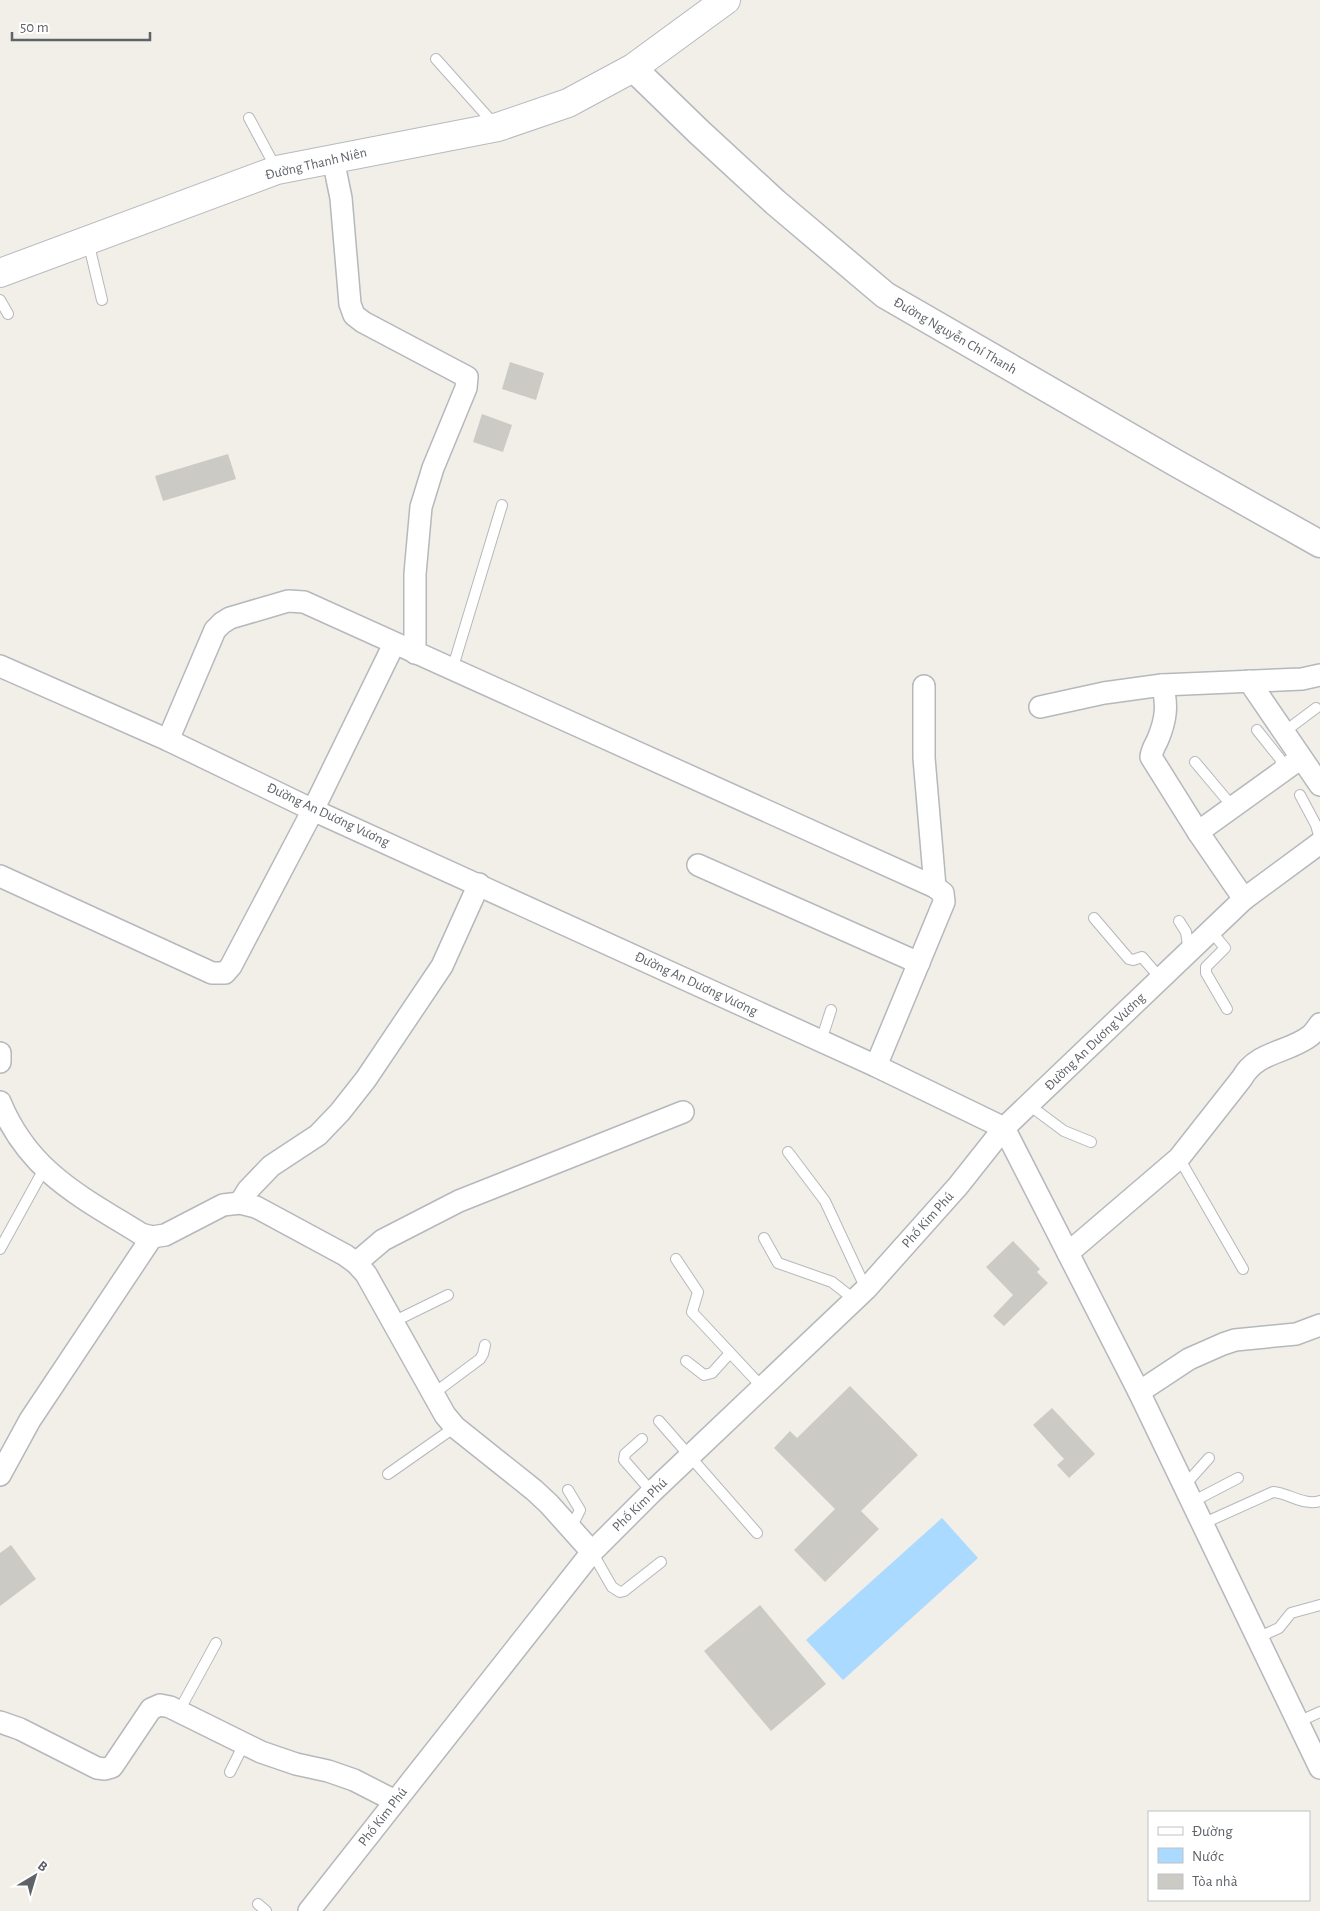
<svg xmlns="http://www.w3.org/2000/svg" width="1320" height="1911" font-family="'Alegreya Sans',sans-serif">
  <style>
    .water { fill: #aadaff }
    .building { fill: #cccac5 }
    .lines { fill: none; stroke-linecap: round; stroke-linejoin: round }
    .service-casing { stroke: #b5b8bc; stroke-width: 12 }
    .minor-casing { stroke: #b5b8bc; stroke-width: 24 }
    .tertiary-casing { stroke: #b5b8bc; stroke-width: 29 }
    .secondary-casing { stroke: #b6babf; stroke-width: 30 }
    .service { stroke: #fff; stroke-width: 10 }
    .minor { stroke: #fff; stroke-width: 21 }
    .tertiary { stroke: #fff; stroke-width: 26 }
    .secondary { stroke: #fff; stroke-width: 28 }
    .labels { text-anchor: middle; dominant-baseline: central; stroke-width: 5; stroke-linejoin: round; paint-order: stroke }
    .street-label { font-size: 14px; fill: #5f6368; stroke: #fff }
  </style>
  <rect width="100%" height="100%" fill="#f1efe8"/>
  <path class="water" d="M942,1518L978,1558L843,1680L806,1640Z"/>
  <g class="building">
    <path d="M510,362L544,373L536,400L502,389Z"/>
    <path d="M482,414L512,425L503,452L473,442Z"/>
    <path d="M228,454L236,479L163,501L155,476Z"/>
    <path d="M1013,1241L1040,1269L1037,1272L1048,1283L1004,1326L993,1316L1013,1295L986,1267Z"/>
    <path d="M850,1386L918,1455L861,1511L879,1529L825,1582L794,1550L835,1509L774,1448L790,1431L797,1438Z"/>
    <path d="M1052,1408L1095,1454L1069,1478L1057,1465L1064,1459L1033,1425Z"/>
    <path d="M11,1545L36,1579L0,1606V1553Z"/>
    <path d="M760,1605L826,1684L771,1731L704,1651Z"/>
  </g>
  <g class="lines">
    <defs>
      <g id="service">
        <path d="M436,59L495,125"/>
        <path d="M249,118L277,170"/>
        <path d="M88,241L102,300"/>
        <path d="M0,300L8,314"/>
        <path d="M452,670L502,505"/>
        <path d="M1257,730L1281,760L1280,772"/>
        <path d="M1284,732L1316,708"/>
        <path d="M1195,762L1227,800L1237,803"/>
        <path d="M1300,795L1316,825L1320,839"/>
        <path d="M1094,918L1129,959L1133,960L1142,957L1161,979"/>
        <path d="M1179,921L1186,932L1189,952"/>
        <path d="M1211,931L1225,948L1206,967V973L1227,1009"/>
        <path d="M821,1041L831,1010"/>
        <path d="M1029,1105L1064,1131L1091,1142"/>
        <path d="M788,1152L825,1201L866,1289"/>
        <path d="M1179,1158L1243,1269"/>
        <path d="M764,1238L778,1263L832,1282L855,1300"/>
        <path d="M0,1249L44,1169"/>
        <path d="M676,1259L698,1292L692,1312L763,1388"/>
        <path d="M393,1322L448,1295"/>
        <path d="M686,1361L704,1375L712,1373L730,1353"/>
        <path d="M433,1394L480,1359L483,1354L485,1345"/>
        <path d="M659,1421L757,1533"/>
        <path d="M642,1439L625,1454L624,1460L652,1492"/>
        <path d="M388,1474L455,1427"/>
        <path d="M1184,1486L1209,1458"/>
        <path d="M568,1490L580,1510L571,1528"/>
        <path d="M1192,1502L1238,1478"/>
        <path d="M1202,1524L1273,1492C1289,1493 1303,1506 1320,1501"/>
        <path d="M592,1552L612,1587L620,1592L624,1591L661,1562"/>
        <path d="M1257,1638L1279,1628L1291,1613L1320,1605"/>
        <path d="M179,1711L216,1643"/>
        <path d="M1298,1722L1320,1712"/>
        <path d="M230,1772L244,1744"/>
        <path d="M258,1904L266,1911"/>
      </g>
      <g id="minor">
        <path d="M333,159L341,198L350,304L354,315L363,322L467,377L466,388L433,468L421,507L415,574V653"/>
        <path d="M0,666L168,740L313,810L876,1066L1004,1128L1244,899L1320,843"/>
        <path d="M1249,681L1320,785"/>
        <path d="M1162,685C1168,704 1166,720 1158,739C1155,746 1152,749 1151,757L1198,832L1244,899"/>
        <path d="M924,686V758L935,887"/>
        <path d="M1040,707L1104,693L1162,685L1302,679L1320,675"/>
        <path d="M168,740L215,630L222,623L230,618L288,601L304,602L935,887L943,893L944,902L876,1066"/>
        <path d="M1198,832L1301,758"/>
        <path d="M698,865L919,963"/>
        <path d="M0,876L212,973H225L231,966L313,810L394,644"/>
        <path d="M0,1053V1062"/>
        <path d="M0,1102C29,1172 80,1196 141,1234L152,1237L165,1235L223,1205L240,1203L256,1207L345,1255L356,1263L366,1274L445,1415L455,1427L534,1490L549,1504L592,1552"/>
        <path d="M240,1203L248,1190L271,1166L318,1135L340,1112L366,1079L442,966L479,884"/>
        <path d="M1068,1253L1179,1158L1242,1078C1257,1051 1288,1053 1310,1036C1314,1033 1317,1028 1320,1024"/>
        <path d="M356,1263L383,1240L459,1201L683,1112"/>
        <path d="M1139,1392L1189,1359L1223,1344L1235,1340L1296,1334L1320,1325"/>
        <path d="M0,1475L30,1420L152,1237"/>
        <path d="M0,1722L20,1729L97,1768L105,1769L112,1767L151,1709L160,1705L170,1707L261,1752L296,1764L328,1771L354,1780L395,1801"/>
        <path d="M309,1911L592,1552L652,1492L866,1289L958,1186L1004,1128L1139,1392L1320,1768"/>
      </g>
      <path id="tertiary" d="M633,68L699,132L775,202L885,295L1174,462L1320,544"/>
      <path id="secondary" d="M0,273L277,170L498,127L568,103L633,68L726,0"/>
    </defs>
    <use href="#service" class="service-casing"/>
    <use href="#minor" class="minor-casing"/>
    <use href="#tertiary" class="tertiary-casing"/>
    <use href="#secondary" class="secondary-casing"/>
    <use href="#service" class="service"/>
    <use href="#minor" class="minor"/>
    <use href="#tertiary" class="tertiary"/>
    <use href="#secondary" class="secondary"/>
  </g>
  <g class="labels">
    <g class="street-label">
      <text transform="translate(316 164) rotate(-13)">Đường Thanh Niên</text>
      <text transform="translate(955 336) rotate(30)">Đường Nguyễn Chí Thanh</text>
      <text transform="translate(328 815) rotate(25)">Đường An Dương Vương</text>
      <text transform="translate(696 984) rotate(25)">Đường An Dương Vương</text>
      <text transform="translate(1095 1042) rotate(-44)">Đường An Dương Vương</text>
      <text transform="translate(928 1220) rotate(-48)">Phố Kim Phú</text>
      <text transform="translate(640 1505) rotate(-44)">Phố Kim Phú</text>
      <text transform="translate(383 1817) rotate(-52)">Phố Kim Phú</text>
    </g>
  </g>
  <rect x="1148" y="1811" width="162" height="90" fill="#ffffff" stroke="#bfc1c3"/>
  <rect x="1158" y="1827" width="25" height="8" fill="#ffffff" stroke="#bfc1c3"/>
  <text x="1192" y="1836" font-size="15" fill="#5f6368">Đường</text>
  <rect x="1158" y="1848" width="25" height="15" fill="#aadaff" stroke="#bfc1c3"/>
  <text x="1192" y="1861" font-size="15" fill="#5f6368">Nước</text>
  <rect x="1158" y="1874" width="25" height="15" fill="#cccac5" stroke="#bfc1c3"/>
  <text x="1192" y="1886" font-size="15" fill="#5f6368">Tòa nhà</text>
  <g transform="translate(35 1876) rotate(38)" stroke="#ffffff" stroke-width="4" paint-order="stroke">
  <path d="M0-4L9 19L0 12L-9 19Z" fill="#5f6368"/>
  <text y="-8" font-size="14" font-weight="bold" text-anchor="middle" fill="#5f6368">B</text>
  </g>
  <path d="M12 32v8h138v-8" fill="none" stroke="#5f6368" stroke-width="2.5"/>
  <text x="20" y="32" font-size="15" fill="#5f6368" stroke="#ffffff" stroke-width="4" paint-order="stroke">50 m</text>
</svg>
